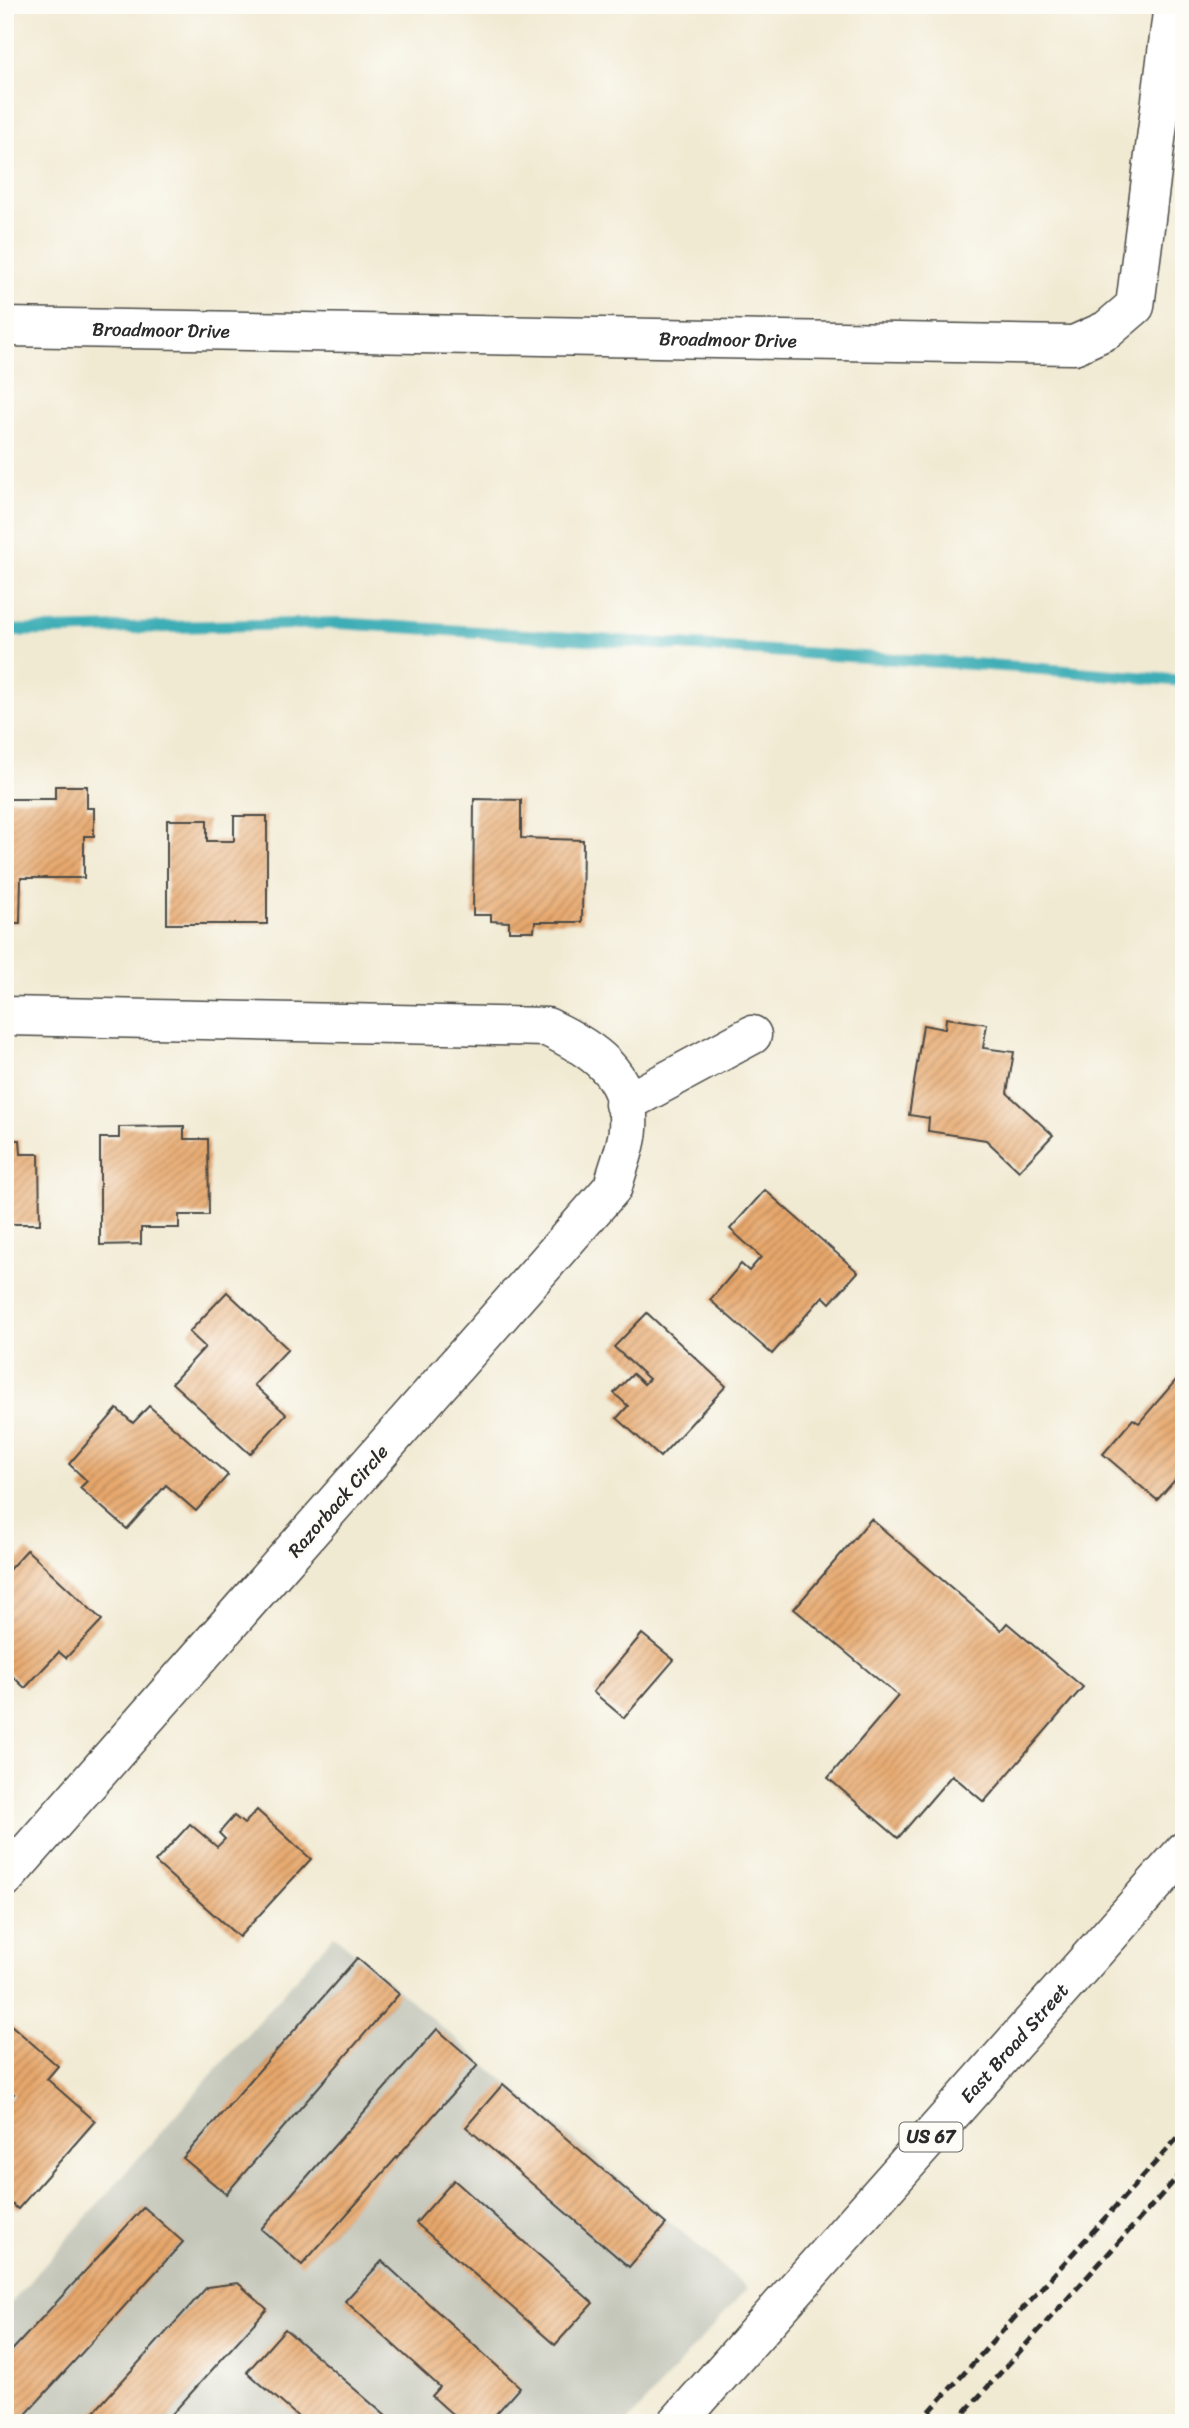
<svg xmlns="http://www.w3.org/2000/svg" width="1189" height="2428" font-family="Sriracha,sans-serif">
  <style>
    .industrial { fill: #c4c6b9 }
    .lines { fill: none; stroke-linecap: round; stroke-linejoin: round }
    .stream { stroke: #3cadb6; stroke-width: 12 }
    .building { fill: url(#building-hatch) }
    .minor-casing { stroke: #494844; stroke-width: 41 }
    .major-casing { stroke: #494844; stroke-width: 41 }
    .minor { stroke: #fff; stroke-width: 38 }
    .major { stroke: #fff; stroke-width: 38 }
    .rail { stroke: #2b2b2b; stroke-width: 5; stroke-dasharray: 10 5; stroke-linecap: butt }
    .labels { text-anchor: middle; dominant-baseline: central; stroke-width: 5; stroke-linejoin: round; paint-order: stroke }
    .shield { fill: #fdfcf7; stroke: #6a6a68; stroke-width: 2 }
    .shield-label { font-size: 18px; font-weight: bold; fill: #2b2b2b }
    .street-label { font-size: 19px; fill: #2b2b2b; stroke: #fdfcf7 }
  </style>
  <defs>
    <pattern id="building-hatch" width="6" height="6" patternUnits="userSpaceOnUse" patternTransform="scale(1.75)"><rect width="6" height="6" fill="#e7a76c"/><path d="M-1 1l2-2M0 6l6-6M5 7l2-2" fill="none" stroke="#bb8859"/></pattern>
  </defs>
  <rect width="100%" height="100%" fill="#fdfcf7"/>
  <filter id="ink" filterUnits="userSpaceOnUse"><feTurbulence type="fractalNoise" baseFrequency=".0143" numOctaves="2"/><feDisplacementMap in="SourceGraphic" scale="14" xChannelSelector="R" yChannelSelector="G"/><feConvolveMatrix kernelMatrix="1 2 1 2 8 2 1 2 1" color-interpolation-filters="sRGB"/></filter>
  <filter id="wash" filterUnits="userSpaceOnUse"><feTurbulence type="fractalNoise" baseFrequency=".00686" numOctaves="4" result="noise"/><feDisplacementMap in="SourceGraphic" scale="28" xChannelSelector="R" yChannelSelector="G"/><feGaussianBlur stdDeviation="1.57" result="paint"/><feColorMatrix in="noise" values="0 0 0 0 0 0 0 0 0 0 0 0 0 0 0 0 0 1.4 0 .05"/><feComposite in="paint" operator="in"/></filter>
  <g filter="url(#wash)">
    <rect width="100%" height="100%" fill="#f1ead3"/>
    <path class="industrial" d="M334,1935L747,2288L627,2423H5V2310Z"/>
    <g class="lines">
      <path class="stream" d="M5,631L338,623L1018,667L1184,681"/>
    </g>
    <g id="blocks">
      <g class="building">
        <path d="M55,786H87V808H94V836H84V878H21L20,923H5V799H55Z"/>
        <path d="M474,799L521,800V838L583,840L582,922H535L534,931H509V922L491,921V915H473Z"/>
        <path d="M234,816H267V924H167V820H207V841H234Z"/>
        <path d="M946,1018L987,1024L983,1048L1014,1052L1007,1093L1053,1135L1019,1171L986,1140L928,1131L929,1118L909,1115L923,1025L945,1029Z"/>
        <path d="M184,1126V1139H208L209,1215H179V1228H141V1244L100,1245V1138H119V1127Z"/>
        <path d="M5,1140H20L21,1154H39L40,1224H5Z"/>
        <path d="M765,1190L858,1272L830,1303L823,1296L772,1354L710,1300L741,1264L749,1271L761,1257L730,1229Z"/>
        <path d="M227,1292L288,1349L254,1385L286,1414L250,1454L172,1383L205,1347L189,1332Z"/>
        <path d="M647,1313L726,1386L660,1457L617,1418L628,1406L614,1393L633,1374L644,1384L649,1379L614,1347Z"/>
        <path d="M1182,1373L1184,1457L1181,1460L1184,1470L1157,1500L1103,1454L1133,1419L1139,1423Z"/>
        <path d="M149,1406L228,1475L196,1511L166,1485L127,1529L80,1488L87,1481L69,1464L117,1409L133,1423Z"/>
        <path d="M871,1519L1001,1630L1007,1623L1083,1687L984,1802L952,1775L898,1838L828,1778L898,1696L794,1609Z"/>
        <path d="M27,1550L102,1620L66,1658L59,1652L25,1688L5,1669V1574Z"/>
        <path d="M642,1634L674,1660L624,1718L593,1692Z"/>
        <path d="M257,1810L311,1859L239,1937L155,1862L190,1824L217,1847L225,1839L219,1833L234,1816L244,1824Z"/>
        <path d="M357,1958L399,1994L226,2194L183,2158Z"/>
        <path d="M11,2025L58,2066L47,2079L95,2121L18,2209L5,2198V2104L14,2094L5,2087V2031Z"/>
        <path d="M437,2029L478,2065L302,2265L261,2229Z"/>
        <path d="M503,2084L666,2224L629,2267L466,2127Z"/>
        <path d="M454,2180L593,2303L555,2345L416,2223Z"/>
        <path d="M144,2207L183,2242L18,2423H5V2358Z"/>
        <path d="M382,2261L520,2387L488,2423H462L432,2396L440,2387L345,2301Z"/>
        <path d="M238,2283L267,2309L164,2423H84L207,2287Z"/>
        <path d="M285,2329L394,2423H305L247,2372Z"/>
      </g>
    </g>
  </g>
  <g filter="url(#ink)">
    <use href="#blocks" fill-opacity="0" stroke="#494844" stroke-width="2"/>
    <g class="lines">
      <defs>
        <g id="minor">
          <path id="s1" d="M5,327L1074,345L1107,330L1135,306L1173,5"/>
          <path d="M5,1016L547,1027C591,1048 632,1073 628,1129C627,1148 617,1169 613,1187L5,1878"/>
          <path d="M624,1104L752,1035"/>
        </g>
        <g id="major">
          <path id="s2" d="M677,2423L1184,1851"/>
        </g>
      </defs>
      <use href="#minor" class="minor-casing"/>
      <use href="#major" class="major-casing"/>
      <use href="#minor" class="minor"/>
      <use href="#major" class="major"/>
      <g class="rail">
        <path d="M919,2423L1184,2131"/>
        <path d="M955,2423L1184,2170"/>
      </g>
    </g>
  </g>
  <g class="labels">
    <rect class="shield" x="899.5" y="2122.5" width="63" height="29" rx="5"/>
    <g class="shield-label">
      <text x="931" y="2137">US 67</text>
    </g>
    <g class="street-label">
      <text stroke="none"><textPath href="#s1" startOffset="156">Broadmoor Drive</textPath></text>
      <text stroke="none"><textPath href="#s1" startOffset="723">Broadmoor Drive</textPath></text>
      <text transform="translate(338 1501) rotate(-49)">Razorback Circle</text>
      <text stroke="none"><textPath href="#s2" startOffset="508">East Broad Street</textPath></text>
    </g>
  </g>
  <rect width="1189" height="2428" fill="none" stroke="#fdfcf7" stroke-width="28"/>
</svg>
